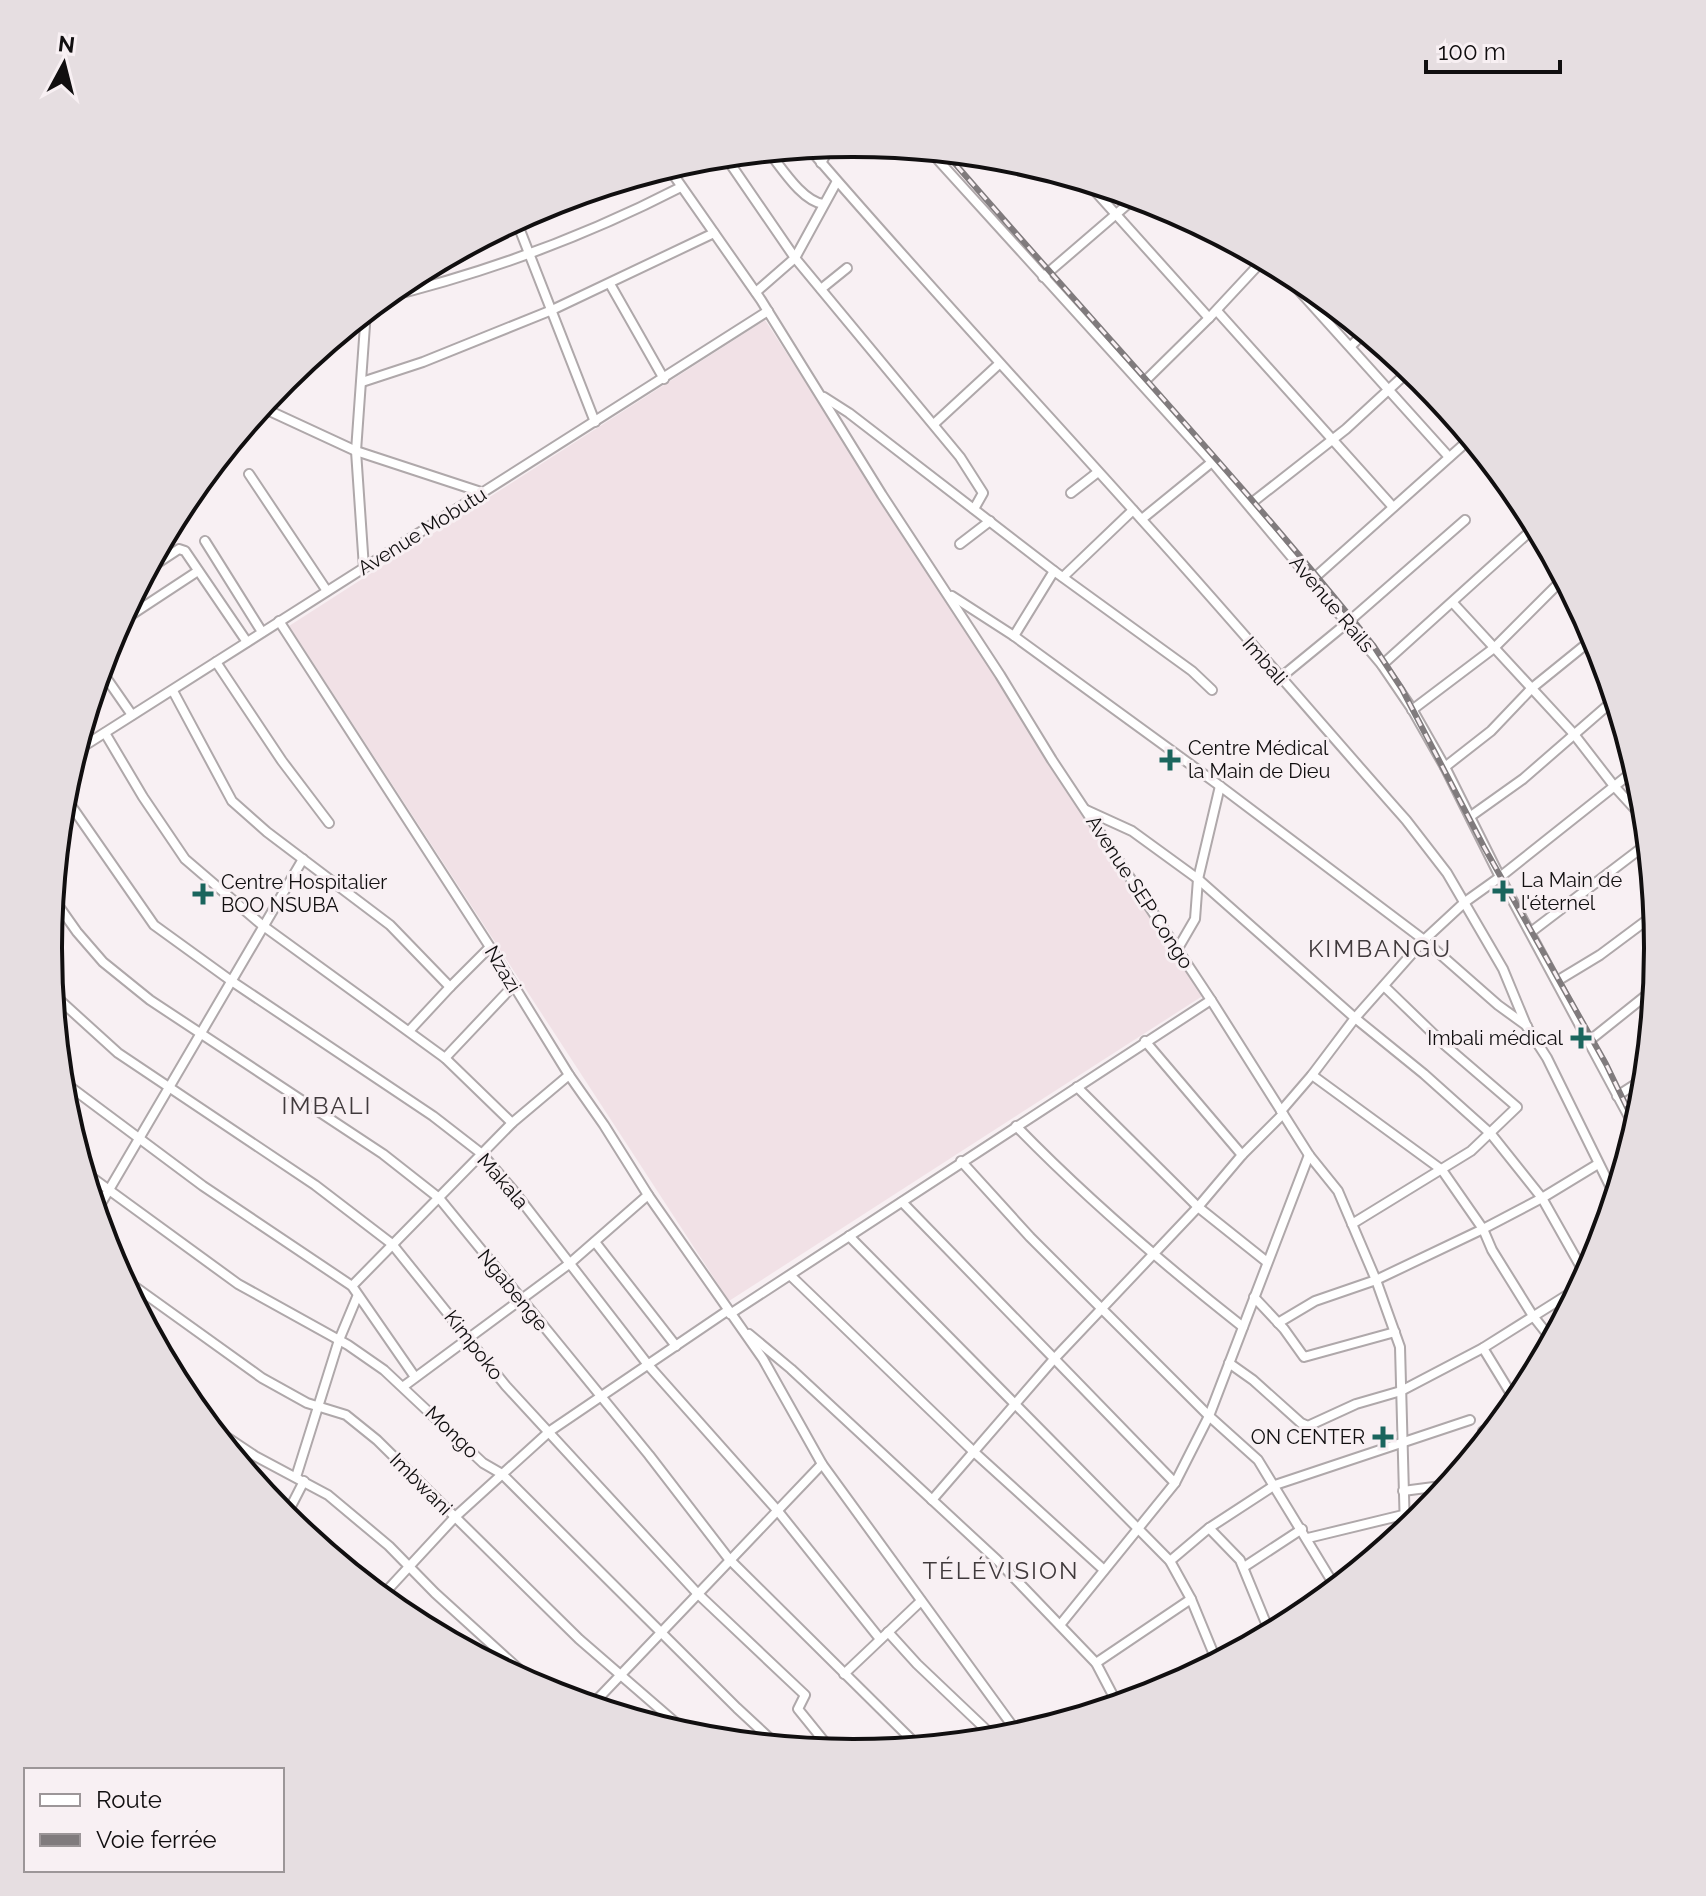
<svg xmlns="http://www.w3.org/2000/svg" width="1706" height="1896" font-family="Raleway,sans-serif">
  <style>
    .built { fill: #f1e1e6 }
    .lines { fill: none; stroke-linecap: round; stroke-linejoin: round }
    .minor-casing { stroke: #afa8aa; stroke-width: 12 }
    .minor { stroke: #fff; stroke-width: 8 }
    .rail-casing { stroke: #807b7d; stroke-width: 6 }
    .rail { stroke: #f8f0f3; stroke-width: 3; stroke-dasharray: 9; stroke-linecap: butt }
    .poi-dot { fill: #1a655d; stroke: #f8f0f3; stroke-width: 3 }
    .labels { text-anchor: middle; dominant-baseline: central; stroke-width: 6; stroke-linejoin: round; paint-order: stroke }
    .street-label { font-size: 20px; fill: #110f10; stroke: #f8f0f3 }
    .poi-label { font-size: 20px; fill: #110f10; stroke: #f8f0f3; text-anchor: start }
    .quarter-label { font-size: 24px; letter-spacing: 2px; fill: #403a3c; stroke: #f8f0f3 }
    .rim { fill: none; stroke: #110f10; stroke-width: 4 }
  </style>
  <rect width="100%" height="100%" fill="#f8f0f3"/>
  <path class="built" d="M765,320L1204,995L729,1301L289,626Z"/>
  <g class="lines">
    <defs>
      <g id="minor">
        <path d="M808,147C917,274 1031,396 1143,521C1232,619 1318,721 1406,820L1447,873L1503,969L1527,1027L1547,1058L1615,1196"/>
        <path d="M929,150L1212,462L1382,665L1412,709L1445,767L1500,877L1635,1128"/>
        <path d="M768,151C782,168 801,200 823,204"/>
        <path d="M725,156L795,258L960,457L983,493L974,509"/>
        <path d="M821,163L831,145"/>
        <path d="M668,167L761,300L882,495L1000,675L1052,760L1211,1000L1309,1155L1338,1191L1376,1280L1400,1347L1405,1531"/>
        <path d="M1086,181L1209,318"/>
        <path d="M516,220L595,422"/>
        <path d="M1261,257L1286,276L1449,457"/>
        <path d="M1043,277L1136,197"/>
        <path d="M610,284L664,379"/>
        <path d="M821,289L847,268"/>
        <path d="M756,292L795,258L836,183"/>
        <path d="M382,298C486,273 586,236 681,187"/>
        <path d="M1217,311L1393,507"/>
        <path d="M1351,346L1365,332"/>
        <path d="M362,382L423,362L552,310L714,233"/>
        <path d="M1142,384L1209,318L1263,260"/>
        <path d="M824,397L849,413L1054,571L1192,671L1212,690"/>
        <path d="M261,407L356,451L481,492"/>
        <path d="M935,423L999,364"/>
        <path d="M249,474L327,591"/>
        <path d="M1071,493L1098,472"/>
        <path d="M1249,505L1346,429L1411,369"/>
        <path d="M1142,519L1212,462"/>
        <path d="M205,541L262,632"/>
        <path d="M960,544L990,521"/>
        <path d="M364,568L356,451L366,311"/>
        <path d="M147,570L179,549L185,551L247,642"/>
        <path d="M1063,577L1133,510"/>
        <path d="M1312,580L1471,438"/>
        <path d="M952,596L1014,636L1220,786L1424,940L1498,1005L1527,1026"/>
        <path d="M1453,603L1573,733L1614,786L1645,820"/>
        <path d="M125,619L198,571"/>
        <path d="M279,621L490,947L569,1075L604,1125L648,1195L763,1359L822,1464L1019,1735"/>
        <path d="M1014,636L1054,571"/>
        <path d="M216,662L282,761L329,823"/>
        <path d="M1382,665L1536,526"/>
        <path d="M100,669L132,715"/>
        <path d="M1280,678L1347,623L1465,520"/>
        <path d="M173,691L232,801L267,832L390,925L450,987L490,947"/>
        <path d="M1412,710L1494,648L1558,584"/>
        <path d="M105,733L143,797L185,859L262,925L445,1058L512,1123"/>
        <path d="M76,751L768,311"/>
        <path d="M1445,767L1491,731L1532,688L1595,637"/>
        <path d="M63,794L154,925L230,980L433,1116L482,1154L513,1190L649,1366L777,1510L880,1639"/>
        <path d="M1086,810L1132,831L1198,879L1355,1018L1424,1074L1491,1134L1542,1198L1586,1276"/>
        <path d="M1471,816L1523,779L1615,699"/>
        <path d="M53,898L77,932L103,962L150,1000L383,1154L439,1198L649,1455L729,1559L919,1747"/>
        <path d="M1531,932L1648,843"/>
        <path d="M1177,950L1195,919L1198,879L1220,786"/>
        <path d="M1557,981L1600,955L1655,914"/>
        <path d="M53,994L118,1053L315,1185L392,1244L506,1386L697,1593L805,1695L798,1709L832,1751"/>
        <path d="M410,1030L450,987"/>
        <path d="M1145,1041L1242,1155"/>
        <path d="M1589,1041L1654,989"/>
        <path d="M445,1058L513,986"/>
        <path d="M1312,1075L1442,1170L1483,1229L1492,1250L1533,1316L1552,1340"/>
        <path d="M61,1080L203,1186L352,1286L415,1377"/>
        <path d="M1077,1087L1198,1207L1267,1262"/>
        <path d="M1617,1096L1645,1078"/>
        <path d="M1281,1111L1312,1075L1355,1018L1424,940L1465,902L1500,877L1636,769"/>
        <path d="M1016,1126C1087,1199 1163,1264 1243,1327"/>
        <path d="M961,1161L1030,1237L1209,1416L1258,1460L1336,1588"/>
        <path d="M83,1171L238,1284L348,1345L384,1370L483,1463L502,1474L737,1708L778,1746"/>
        <path d="M902,1202L1175,1483"/>
        <path d="M96,1212L303,859"/>
        <path d="M1352,1224L1471,1151L1517,1107L1446,1046L1385,987"/>
        <path d="M849,1236L1170,1561L1191,1599L1217,1662"/>
        <path d="M595,1242L676,1346"/>
        <path d="M120,1276L262,1378L307,1403L346,1415L377,1440L579,1639L691,1736"/>
        <path d="M791,1276L974,1452L1104,1570"/>
        <path d="M352,1286L512,1123L569,1075"/>
        <path d="M1254,1297L1284,1329L1304,1357L1395,1332"/>
        <path d="M730,1314L1211,1000"/>
        <path d="M1278,1323L1315,1301L1376,1280L1483,1229L1542,1198L1598,1164"/>
        <path d="M749,1334L791,1369L997,1560L1096,1663L1118,1705"/>
        <path d="M1483,1348L1516,1402"/>
        <path d="M1229,1363L1253,1380L1301,1423L1308,1426L1356,1404L1401,1391L1483,1348L1580,1287"/>
        <path d="M404,1386L569,1264L648,1195"/>
        <path d="M207,1424L255,1456L328,1495L389,1546L435,1593L543,1691"/>
        <path d="M1483,1431L1487,1439"/>
        <path d="M296,1477L339,1340L357,1297"/>
        <path d="M1403,1491L1449,1485"/>
        <path d="M932,1500L1054,1359L1198,1207L1242,1155L1283,1114"/>
        <path d="M285,1518L304,1481"/>
        <path d="M1209,1528L1240,1560L1270,1633"/>
        <path d="M1308,1538L1403,1515"/>
        <path d="M1170,1561L1209,1528L1275,1485L1470,1420"/>
        <path d="M1244,1567L1302,1529"/>
        <path d="M381,1597L455,1517L550,1431L727,1311"/>
        <path d="M1060,1625L1175,1483L1209,1416L1309,1155"/>
        <path d="M888,1632L917,1664L996,1739"/>
        <path d="M1096,1663L1191,1599"/>
        <path d="M844,1674L921,1601"/>
        <path d="M591,1706L822,1464"/>
      </g>
    </defs>
    <use href="#minor" class="minor-casing"/>
    <use href="#minor" class="minor"/>
    <defs>
      <path id="rail" d="M945,152C1087,317 1237,475 1373,645L1402,689L1484,847L1606,1064L1636,1126"/>
    </defs>
    <use href="#rail" class="rail-casing"/>
    <use href="#rail" class="rail"/>
  </g>
  <g class="poi-dot">
    <path d="M1166 748h8v8h8v8h-8v8h-8v-8h-8v-8h8z"/>
    <path d="M1499 879h8v8h8v8h-8v8h-8v-8h-8v-8h8z"/>
    <path d="M199 882h8v8h8v8h-8v8h-8v-8h-8v-8h8z"/>
    <path d="M1577 1026h8v8h8v8h-8v8h-8v-8h-8v-8h8z"/>
    <path d="M1379 1425h8v8h8v8h-8v8h-8v-8h-8v-8h8z"/>
  </g>
  <g class="labels">
    <g class="street-label">
      <text transform="translate(422 531) rotate(-32)">Avenue Mobutu</text>
      <text transform="translate(1332 604) rotate(50)">Avenue Rails</text>
      <text transform="translate(1265 661) rotate(49)">Imbali</text>
      <text transform="translate(1140 892) rotate(57)">Avenue SEP Congo</text>
      <text transform="translate(503 969) rotate(59)">Nzazi</text>
      <text transform="translate(503 1181) rotate(49)">Makala</text>
      <text transform="translate(513 1290) rotate(51)">Ngabenge</text>
      <text transform="translate(474 1345) rotate(52)">Kimpoko</text>
      <text transform="translate(452 1432) rotate(44)">Mongo</text>
      <text transform="translate(421 1484) rotate(45)">Imbwani</text>
    </g>
    <g class="poi-label">
      <text x="1188" y="748">Centre Médical<tspan x="1188" dy="23">la Main de Dieu</tspan></text>
      <text x="1521" y="880">La Main de<tspan x="1521" dy="23">l'éternel</tspan></text>
      <text x="221" y="882">Centre Hospitalier<tspan x="221" dy="23">BOO NSUBA</tspan></text>
      <text x="1563" y="1038" text-anchor="end">Imbali médical</text>
      <text x="1365" y="1437" text-anchor="end">ON CENTER</text>
    </g>
    <g class="quarter-label">
      <text x="1380" y="948">KIMBANGU</text>
      <text x="327" y="1105">IMBALI</text>
      <text x="1001" y="1570">TÉLÉVISION</text>
    </g>
  </g>
  <path d="M0 0H1706V1896H0ZM62 948a791 791 0 1 1 1582 0a791 791 0 1 1-1582 0Z" fill="#e6dee1" fill-rule="evenodd"/>
  <path class="rim" d="M62 948a791 791 0 1 1 1582 0a791 791 0 1 1-1582 0Z"/>
  <rect x="24" y="1768" width="260" height="104" fill="#f8f0f3" stroke="#9c9698" stroke-width="2"/>
  <rect x="40" y="1794" width="40" height="12" fill="#ffffff" stroke="#9c9698" stroke-width="2"/>
  <text x="96" y="1808" font-size="24" fill="#110f10">Route</text>
  <rect x="40" y="1834" width="40" height="12" fill="#807b7d" stroke="#9c9698" stroke-width="2"/>
  <text x="96" y="1848" font-size="24" fill="#110f10">Voie ferrée</text>
  <g transform="translate(64 64) rotate(7)" stroke="#f8f0f3" stroke-width="6" paint-order="stroke">
  <path d="M0-6L14 30L0 20L-14 30Z" fill="#110f10"/>
  <text y="-12" font-size="22" font-weight="bold" text-anchor="middle" fill="#110f10">N</text>
  </g>
  <path d="M1426 60v12h134v-12" fill="none" stroke="#110f10" stroke-width="4"/>
  <text x="1438" y="60" font-size="24" fill="#110f10" stroke="#f8f0f3" stroke-width="6" paint-order="stroke">100 m</text>
</svg>
